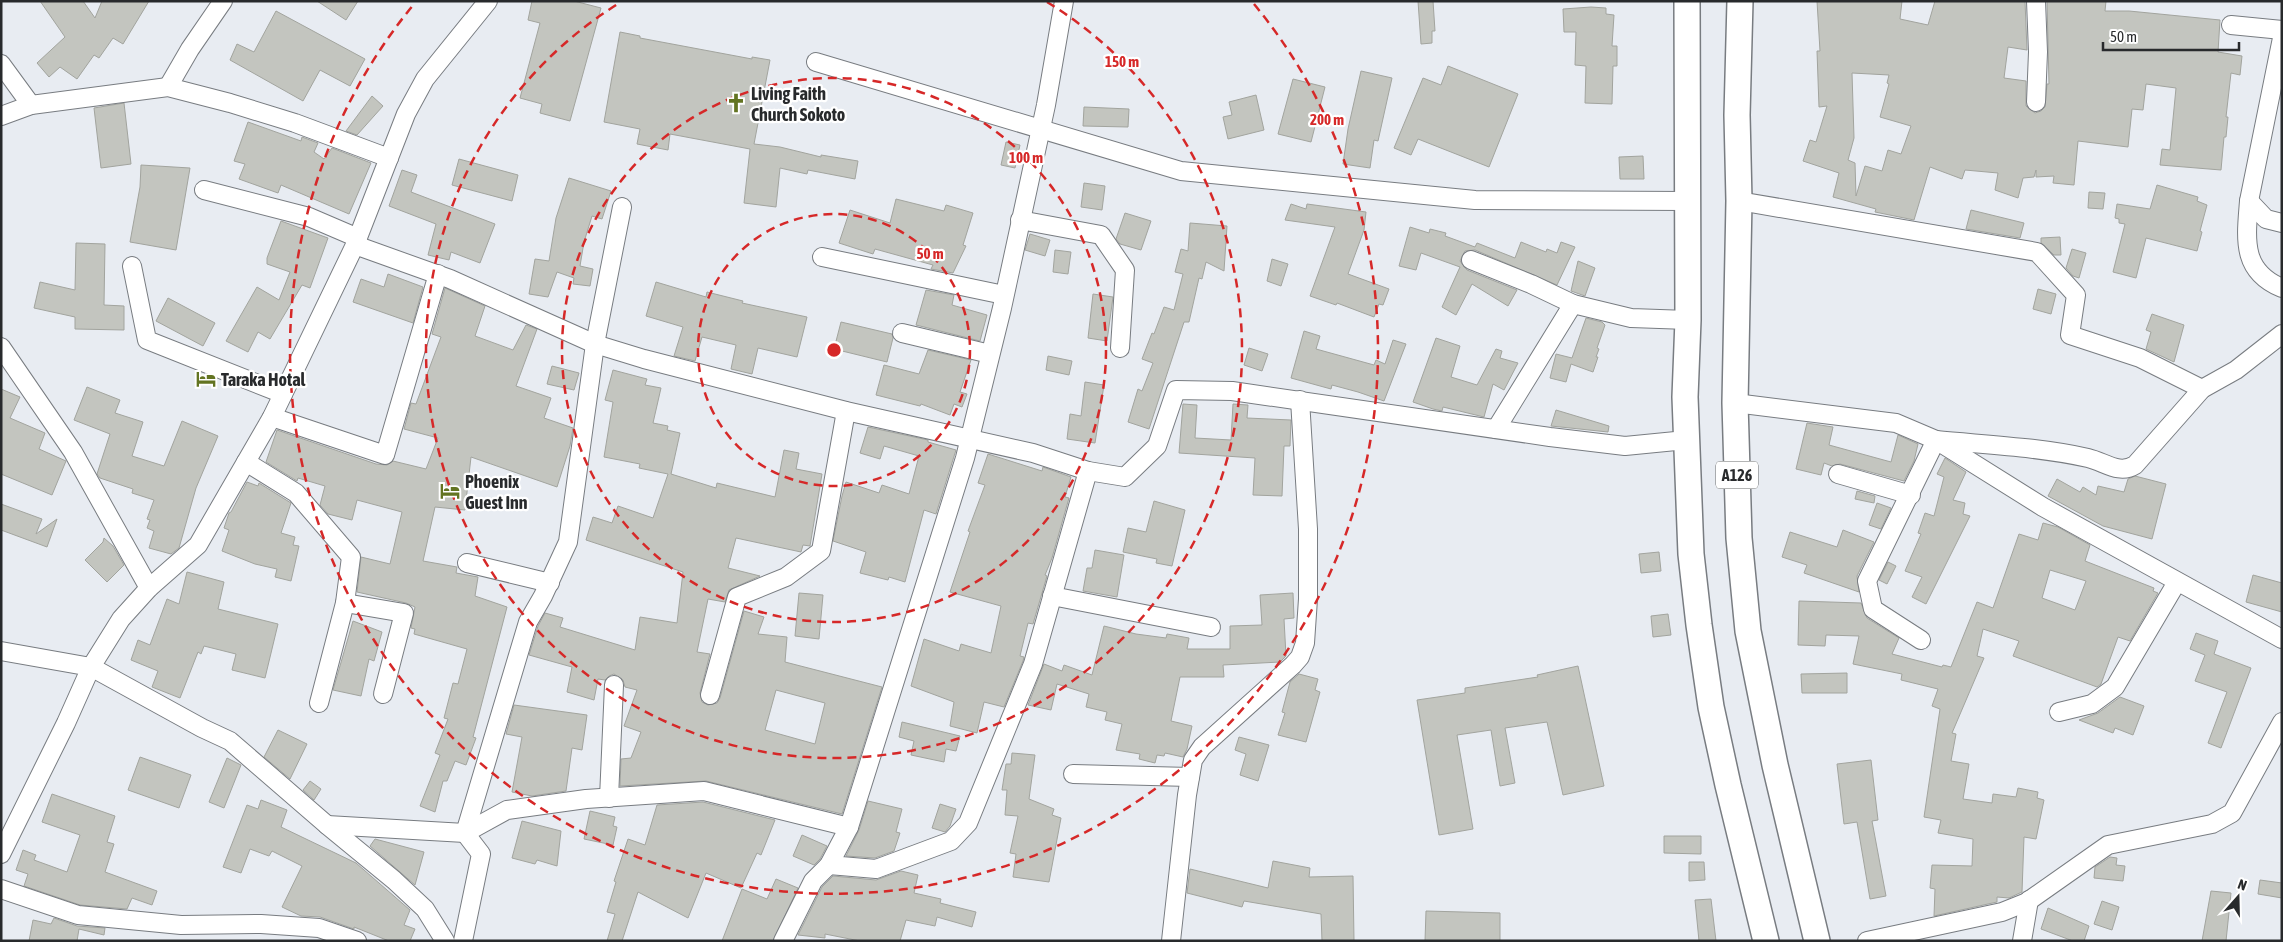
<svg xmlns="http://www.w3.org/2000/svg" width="2283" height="942" font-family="'Asap Condensed',sans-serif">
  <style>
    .building { fill: #c3c5bf; stroke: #a2a49e; fill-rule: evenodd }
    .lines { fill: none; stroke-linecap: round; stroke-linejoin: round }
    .minor-casing { stroke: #787c81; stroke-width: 20 }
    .highway-casing { stroke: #787c81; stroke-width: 28 }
    .minor { stroke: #fff; stroke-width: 18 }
    .highway { stroke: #fff; stroke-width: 25 }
    .ring { fill: none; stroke: #d62828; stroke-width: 2.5; stroke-dasharray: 9 6 }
    .labels { text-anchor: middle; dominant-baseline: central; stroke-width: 4.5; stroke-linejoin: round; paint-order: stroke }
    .shield { fill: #fff; stroke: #686a6b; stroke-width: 1 }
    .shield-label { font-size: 16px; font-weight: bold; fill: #282a2c }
    .poi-label { font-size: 18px; font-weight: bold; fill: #282a2c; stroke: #fff; text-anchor: start }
    .centre { fill: #d62828; stroke: #fff; stroke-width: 2.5 }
    .ring-label { font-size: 15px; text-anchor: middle; font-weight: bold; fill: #d62828; stroke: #fff; stroke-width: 4.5; stroke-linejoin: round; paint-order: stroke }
  </style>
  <rect width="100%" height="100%" fill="#e8ecf2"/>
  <g class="building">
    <path d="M40,1H83L95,18L102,1H149L123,44L113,38L99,58L94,55L77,79L60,67L49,77L37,63L65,37Z"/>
    <path d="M317,1H358L346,20Z"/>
    <path d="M532,1H574L601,8L570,121L540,113L542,104L520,98L540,23L528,20Z"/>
    <path d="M1418,1H1433L1435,31H1432V43L1421,44Z"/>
    <path d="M1817,1H1902L1900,19L1928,25L1935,1H2025L2027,50L2008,47L2004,78L2026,81V106L2035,113L2041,111L2045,107L2047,84H2049L2047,1H2106L2105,11H2129L2220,20L2218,52L2242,56L2240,75L2231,73L2226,117H2228L2226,137H2224L2221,170L2160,165L2162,149L2170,150L2176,88L2146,84L2143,110L2132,109L2128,147L2078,141L2074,185L2053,183L2054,176L2036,177V170L2034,177L2023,178L2018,198L1995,190L1998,173L1965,170L1962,179L1930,167L1914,220L1875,212L1876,209L1833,197L1839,173L1803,161L1810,140L1816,142L1827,106L1819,107L1817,51H1820ZM1852,73L1889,75L1887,83L1889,84L1880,117L1911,126L1901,154L1888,150L1882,171L1865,166L1856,196L1855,163L1848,160L1854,138Z"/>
    <path d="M1591,7L1606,8V14L1614,15L1612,46H1617V66H1613L1612,104L1585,103L1586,66L1575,65L1576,32H1564L1563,9Z"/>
    <path d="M276,11L365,59L350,86L320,70L303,101L230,60L237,44L254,52Z"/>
    <path d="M620,32L640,36V38L752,59V57L770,60L754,144L780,147L821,157V155L858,161L855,179L808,170L807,174L780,168L776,207L744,203L750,149L670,134L668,150L637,144L640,129L604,122Z"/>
    <path d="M1448,66L1518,94L1489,167L1418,139L1411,155L1394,148L1423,78L1441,85Z"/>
    <path d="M1361,71L1392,78L1378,141L1374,140L1370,168L1343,164L1348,129Z"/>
    <path d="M1293,79L1325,87L1311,142L1278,134Z"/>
    <path d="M1256,95L1264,130L1228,139L1223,117L1232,115L1229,102Z"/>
    <path d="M372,96L383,106L357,135L346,131Z"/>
    <path d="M124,103L131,164L101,168L94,108Z"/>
    <path d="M1084,107L1129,109L1128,127L1083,126Z"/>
    <path d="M248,122L301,141L302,137L318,143L314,152L324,159L332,148L371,163L349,214L281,185L278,193L239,179L245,164L234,161Z"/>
    <path d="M1006,142L1020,145L1015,168L1001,165Z"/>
    <path d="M1643,156L1644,179H1620L1619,157Z"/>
    <path d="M459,159L518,175L512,201L452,185Z"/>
    <path d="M141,165L190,168L176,250L130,242L140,187Z"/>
    <path d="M402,170L417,175L411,192L495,224L480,263L451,252L449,260L428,255L436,224L389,206Z"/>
    <path d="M569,178L611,191L602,219L592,216L584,242L580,266L593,269L590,286L573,284L574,278L557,272L548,297L529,294L535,259L549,261L556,218Z"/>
    <path d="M1084,183L1105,186L1102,210L1081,207Z"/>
    <path d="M2157,185L2198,197L2197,201L2207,205L2200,231L2202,232L2197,251L2146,238L2136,278L2113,272L2125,224L2119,223V219L2115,218L2117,204L2150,209Z"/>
    <path d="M2089,192L2105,193L2103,209L2088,208Z"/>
    <path d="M896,199L944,211L946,205L973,213L963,245L966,246L953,273L931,269L933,265L875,249L873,254L839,243L850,210L890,223Z"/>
    <path d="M1291,204L1306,209L1307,204L1366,212L1364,230L1348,274L1389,289L1383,305L1379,304L1374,317L1337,303L1336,305L1310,296L1335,227L1285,220Z"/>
    <path d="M1971,210L2024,223L2020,238L1966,229Z"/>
    <path d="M1125,213L1151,221L1141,250L1120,244L1116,239Z"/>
    <path d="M281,221L328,238L310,288L302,285L270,339L258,332L248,352L226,341L257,287L279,300L290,272L267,264V258Z"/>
    <path d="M1190,223L1227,226L1224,271L1206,262L1202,279L1199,278L1189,322H1184L1149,429L1128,422L1138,389L1142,391L1153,363L1142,359L1152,333L1154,334L1164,307L1174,310L1183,274L1175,272L1181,249L1188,251Z"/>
    <path d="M1410,227L1429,233L1430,229L1446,233L1445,236L1475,247L1477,243L1515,258L1521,242L1546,252L1547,249L1557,253L1561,242L1575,247L1557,285L1475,250L1465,251L1460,261L1467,270L1517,290L1508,306L1472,284L1456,315L1442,307L1460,267L1421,253L1416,270L1399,266Z"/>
    <path d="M1030,234L1050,240L1045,256L1025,250Z"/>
    <path d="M2060,237L2061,255H2054L2041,243V238Z"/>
    <path d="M76,243L105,244L104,305L124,306V330L75,329V317L34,308L40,282L75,290Z"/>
    <path d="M2072,249L2086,253L2079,278L2073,276L2066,268Z"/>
    <path d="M1055,250L1071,252L1068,274L1053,272Z"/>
    <path d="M1272,259L1288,264L1281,286L1267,281Z"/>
    <path d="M1578,261L1595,268L1585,296L1571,291Z"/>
    <path d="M388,274L423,287L413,323L353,302L361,279L384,287Z"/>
    <path d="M656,282L706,297L707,292L743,301L742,303L807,317L797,357L758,348L752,374L731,369L736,345L702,337L695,361L674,356L683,327L646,316Z"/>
    <path d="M445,288L485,306L475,336L513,350L526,325L537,329L516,386L551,398L544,418L573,428L570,446L557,487L471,457L465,510L435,507L423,561L457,567L456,573L478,577L475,596L507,607L473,737L476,738L466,765L455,761L447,781H443L435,812L420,806L440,755L435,753L448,719L444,718L453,683L458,684L467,649L414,634L415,629L411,628L415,607L406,603L357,592L361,557L390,564L402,512L357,500L352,520L328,514L320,505L325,486L298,478L297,481L266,462L277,430L376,464L387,465L393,461L426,469L438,438L404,429L411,403L416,404L441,337L432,334Z"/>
    <path d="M2038,289L2056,294L2051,314L2033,309Z"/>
    <path d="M926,290L954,295L952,305L987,315L980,341L916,325Z"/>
    <path d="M1093,294L1113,297L1107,341L1088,338Z"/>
    <path d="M168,298L215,323L203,346L156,321Z"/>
    <path d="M2152,314L2184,325L2174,362L2146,349L2151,332L2146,330Z"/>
    <path d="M1586,318L1602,322L1605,325L1597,348L1599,349L1596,357H1598L1593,372L1571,364L1566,382L1550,378L1556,354L1572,358Z"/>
    <path d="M841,322L892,334L893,338L887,362L834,349Z"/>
    <path d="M1304,331L1320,336L1316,349L1374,365L1376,360L1385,364L1393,340L1406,344L1384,401L1358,392L1332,385L1331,389L1291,378Z"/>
    <path d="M1436,338L1460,346L1451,377L1477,385L1496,349L1502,351L1500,358L1518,363L1504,390L1493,384L1484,417L1443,407L1442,411L1433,409L1413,402Z"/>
    <path d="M1249,348L1268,354L1262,371L1244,365Z"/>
    <path d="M928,350L971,360L960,392L967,394L962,407L954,404L950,415L921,404L920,406L876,395L884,365L919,374Z"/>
    <path d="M1048,356L1072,361L1069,375L1046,370Z"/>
    <path d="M552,366L579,373L574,390L547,384Z"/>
    <path d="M613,370L647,379L645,385L661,388L653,423L668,426L667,430L680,433L671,474L716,488L717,483L775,497L784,450L799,453L796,469L822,474L810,546L803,545L801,552L736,538L728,568L760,576L729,590L725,602L708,599L697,652L710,654L700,693L702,702L708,705L717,703L720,698L744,611L764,617L758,634L787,637L785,662L882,687L842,814L706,781L620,786L621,759L631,758L641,732L624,726L637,690L625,687L623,680L614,674L609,676L605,680L598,679L594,700L567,692L572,667L529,655L538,626L545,613L563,618L560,627L635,650L640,617L677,623L683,572L586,540L593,517L612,523L618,506L653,518L668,474L639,468L640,464L604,457L613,402L605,400ZM776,690L825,703L815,744L765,730Z"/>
    <path d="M1085,382L1104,385L1095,443L1067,439L1070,414L1081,416Z"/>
    <path d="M87,387L120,400L115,413L143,422L132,456L164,466L182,421L218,436L196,488L179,548L171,554L149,548L154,531L147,528L150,520L147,519L154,500L132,493L133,489L100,478L97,474L110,434L74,420Z"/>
    <path d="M1,389L20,397L10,418L45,433L39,449L66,461L52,495L1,474Z"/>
    <path d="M1183,404L1197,405L1195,438L1231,440L1233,404L1248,405L1247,418L1291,420L1290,446H1284L1282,496L1253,495L1255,458L1179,453Z"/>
    <path d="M1556,410L1609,426L1608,432L1551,426Z"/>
    <path d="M1807,423L1833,427L1829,445L1891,462L1898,435L1918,444L1914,461L1904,481L1840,464L1832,466L1824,463L1821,475L1796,469Z"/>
    <path d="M868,427L928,440V442L956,450L936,514L924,510L905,582L889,577L888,580L860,573L866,552L833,541L842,496L846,482L879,493L882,485L909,494L919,456L884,446L880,459L860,453Z"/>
    <path d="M988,454L1042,471L1043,467L1071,477L1065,497L1069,498L1052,558L1045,575L1047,576L1033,624L1028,623L1020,656L1024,657L1023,661L1004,707L984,702L977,733L950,726L954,702L911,686L924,639L959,651L961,644L991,653L1001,606L950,592L970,532L968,531L985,485L978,483Z"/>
    <path d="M1945,458L1966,472L1953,500L1965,503L1963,514L1970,516L1926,604L1912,597L1922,577L1905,571L1921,534L1918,533L1925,513L1934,516L1944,477L1937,474Z"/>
    <path d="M2135,476L2166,484L2152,539L2103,526L2048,496L2057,479L2080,492L2083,487L2096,495L2098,486L2124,492L2128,479Z"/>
    <path d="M247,482L258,486L259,483L291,503L281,533L295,537L293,545L299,546L291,581L275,577L277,569L255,564L222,551L229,530L224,528L229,513L231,512Z"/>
    <path d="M1857,491L1875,496L1874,503L1855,499Z"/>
    <path d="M1154,501L1185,510L1172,566L1156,563L1157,559L1123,552L1128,528L1146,532Z"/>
    <path d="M1877,503L1891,508L1881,529L1869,525Z"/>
    <path d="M1,504L42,519L36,534L57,519L47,547L1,530Z"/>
    <path d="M2043,523L2058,527L2090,545L2085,561L2154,588L2153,591L2158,593L2130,641L2118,637L2101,684L2097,687L2013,656L2019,641L1983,629L1977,656L1984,658L1952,733L1956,734L1951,761L1969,764L1963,799L1992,803L1993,794L2016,797L2018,788L2038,792L2037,798L2044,800L2036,839L2024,837L2022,892L2009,898L1997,897V902L1934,916L1935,889L1930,888L1932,865L1972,866L1973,839L1938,833L1941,820L1924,817L1940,709L1932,706L1938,689L1901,680L1902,674L1853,664L1859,636L1826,635L1825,646L1798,645L1799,601L1861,603L1867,618L1899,638L1892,654L1942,667L1943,665L1951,667L1977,602L1993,608L2019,534L2038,540ZM2050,570L2086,581L2075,610L2042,598Z"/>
    <path d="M1843,530L1874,542L1857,576L1859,592L1804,573L1807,565L1782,557L1790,532L1837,547Z"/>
    <path d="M104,538L113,546L124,565L107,582L85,560L103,542Z"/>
    <path d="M1095,550L1124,555L1117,597L1083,591L1087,568H1092Z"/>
    <path d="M1659,552L1661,571L1641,573L1639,554Z"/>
    <path d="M1888,562L1896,566L1887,584L1879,580Z"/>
    <path d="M187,572L224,582L218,609L278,624L265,678L232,670L236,654L204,646L201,654L198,652L180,698L152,687L158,671L131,660L138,640L150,645L167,599L179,604Z"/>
    <path d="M2253,575L2282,583V612L2246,602Z"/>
    <path d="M799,593L823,595L819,639L795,636Z"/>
    <path d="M1293,593L1294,618L1284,619L1286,656L1280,662L1223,665L1224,677H1180L1171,721L1192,726L1187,749L1183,757L1165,753L1164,756L1157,755L1155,763L1139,759L1140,754L1116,750L1122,724L1105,720L1107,712L1086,707L1089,694L1057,684L1051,710L1028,705L1044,664L1062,671L1064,665L1092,675L1104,626L1136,634L1166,638L1167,634L1189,638L1187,649H1230V626L1262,625L1260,595Z"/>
    <path d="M1668,614L1671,635L1653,637L1651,616Z"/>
    <path d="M353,621L382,632L374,661L369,659L361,696L333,690Z"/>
    <path d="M2196,633L2218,641L2214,654L2251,668L2221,748L2208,743L2227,692L2195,681L2205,655L2190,649Z"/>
    <path d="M1578,666L1604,786L1563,795L1547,722L1505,728L1515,783L1500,786L1491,730L1457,735L1473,829L1439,835L1417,700L1465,693V688L1538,677L1537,675Z"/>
    <path d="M1847,673V693H1802L1801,674Z"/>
    <path d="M1299,674L1318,679L1315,690L1320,692L1306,742L1278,735L1285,713L1282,712L1290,682Z"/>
    <path d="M2120,697L2144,706L2133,735L2115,728L2113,733L2079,720L2098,713Z"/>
    <path d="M514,705L587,715L582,750L572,748L566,791L532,796L512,792L522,737L506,734Z"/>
    <path d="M902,722L960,736L956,751L946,749L944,762L911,755L914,741L899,737Z"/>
    <path d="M278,730L307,744L290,779L264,757Z"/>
    <path d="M1239,737L1269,745L1258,781L1240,775L1246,754L1235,750Z"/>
    <path d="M1012,753L1035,755L1029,799L1054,809L1052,815L1061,818L1049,882L1013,877L1016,854L1010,853L1018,816L1005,815L1007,790H1002L1006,764H1011Z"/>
    <path d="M140,757L191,775L179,808L128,790Z"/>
    <path d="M227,758L241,765L224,808L209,802Z"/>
    <path d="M1871,760L1878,820L1872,821L1886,896L1870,899L1857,822L1844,824L1837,764Z"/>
    <path d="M310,781L321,789L314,800L303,790Z"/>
    <path d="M52,794L115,816L107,842L114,844L105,872L157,891L152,905L132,898L127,909L80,905L24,886L28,874L16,870L23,850L36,855L34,860L67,872L80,835L42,822Z"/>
    <path d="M261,800L287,810L281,827L356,863L410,910L404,925L415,929L410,941H389L354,927V929L320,917L301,916L282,907L302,866L272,851L269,856L250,849L241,873L223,867L247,805L258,809Z"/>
    <path d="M868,801L902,809L896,832L900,833L894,851L875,858L846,856L859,830Z"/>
    <path d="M703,802L775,820L761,855L757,853L741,888L706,873L688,918L638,892L622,941H607L615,914L607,912L616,882L614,881L628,839L645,845L657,805Z"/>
    <path d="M940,804L956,809L950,826L945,832L932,828Z"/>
    <path d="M590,811L615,817L613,826L617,827L613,845L584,839Z"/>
    <path d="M522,821L561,831L557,866L537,860L535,864L512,858Z"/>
    <path d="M802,835L827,846L820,859L814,865L793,856Z"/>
    <path d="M1664,836H1701V854L1664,853Z"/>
    <path d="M375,839L424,852L415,885L370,846Z"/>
    <path d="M2110,857L2117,858L2116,865L2125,866L2123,881L2094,878L2095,867Z"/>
    <path d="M1273,861L1310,868L1309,877L1353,876L1354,941H1322L1321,914L1244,901L1242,907L1187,893L1190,869L1268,888Z"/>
    <path d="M1689,862H1704L1705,880L1689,881Z"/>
    <path d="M901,871L918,875L914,893L941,899L940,903L976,912L972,927L937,917L935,926L906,920L900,941H860L825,934V938L798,935L822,887L833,876L876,880Z"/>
    <path d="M776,879L798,888L773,941H722L742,889L767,899Z"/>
    <path d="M2260,880L2282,883V898L2258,894Z"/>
    <path d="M2211,891L2231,893L2226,941H2202Z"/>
    <path d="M1711,899L1716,941H1699L1695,900Z"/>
    <path d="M2102,901L2119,907L2112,930L2094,924Z"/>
    <path d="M2048,908L2089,926L2084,941H2073L2041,929Z"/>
    <path d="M1426,911L1500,913V941H1425Z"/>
    <path d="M54,918L77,926L105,928L104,935L79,929L77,941H29L33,920L51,924Z"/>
  </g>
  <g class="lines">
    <defs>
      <g id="minor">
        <path d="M2231,25L2282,30"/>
        <path d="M2282,38L2249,201C2246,239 2241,271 2282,288"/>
        <path d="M816,62L1181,171L1475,200L1687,201"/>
        <path d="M1,64L31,105"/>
        <path d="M168,87L190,49L223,1"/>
        <path d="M2036,102L2038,52L2036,1"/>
        <path d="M1,116L31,105L168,87L230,103L295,123L389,158"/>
        <path d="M204,190L309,217L358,238"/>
        <path d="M1739,201L2037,252L2076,295L2070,335L2140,358L2202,389"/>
        <path d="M2249,201L2266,219L2282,223"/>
        <path d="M1020,220L1101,235L1125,270L1120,348"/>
        <path d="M355,245L450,279L595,344L644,359L846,411L1033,453L1088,471L1125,477L1157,446L1176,390L1232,391L1550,437L1625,446L1686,440"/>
        <path d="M822,257L1004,295"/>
        <path d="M1471,260L1531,284L1573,304L1631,318L1688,320"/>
        <path d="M132,266L147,340L283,394"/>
        <path d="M902,333L990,354"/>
        <path d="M1,347L73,452L149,588"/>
        <path d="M1735,403L1896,423L1936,440L2043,507L2282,639"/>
        <path d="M272,417L385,455L438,274"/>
        <path d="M1496,429L1573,304"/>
        <path d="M246,462L296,493L351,557L345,603L319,703"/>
        <path d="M1838,474L1911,495"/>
        <path d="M467,563L550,583"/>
        <path d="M1052,596L1211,627"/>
        <path d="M345,603L404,613L383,694"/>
        <path d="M1921,640L1873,609L1867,581L1936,440C1987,445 2039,447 2088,458C2105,462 2119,475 2135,465L2202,389L2236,370L2282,334"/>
        <path d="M1,651L91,667L202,728L230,741L327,825L394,880L425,909L445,941"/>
        <path d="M710,695L737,597L786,577L821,551L846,411"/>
        <path d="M2059,712L2092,704L2115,687L2177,582"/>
        <path d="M1073,774L1190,777"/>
        <path d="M609,798L614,685"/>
        <path d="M327,825L465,833L507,810L586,799L704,791L849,827"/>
        <path d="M1,854L66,723L91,667L121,619L149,588L198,545L272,417L355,245L406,114L425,79L488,1"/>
        <path d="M829,865L876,869L951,841L968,823L1033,664L1088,471"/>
        <path d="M1,889L78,915L181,925L261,924L319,928L357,941"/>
        <path d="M463,941L481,854L465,833L528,622L543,596L568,542L595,344L622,207"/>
        <path d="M783,941L813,881L829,865L849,827L965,458L1002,308L1046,105L1064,1"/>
        <path d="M1171,941L1187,795L1193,760L1202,747L1293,665L1300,657L1305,643L1308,599V529L1300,400"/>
        <path d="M1867,941L2002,912L2027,902L2108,845L2212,824L2232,813L2282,722"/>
        <path d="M2022,941L2029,900"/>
      </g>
      <g id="highway">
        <path d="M1687,1L1688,320L1685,397L1691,554L1699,625L1711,707L1728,785L1766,941"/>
        <path d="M1740,1L1737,115L1739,201L1735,403L1739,538L1748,631L1775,765L1817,941"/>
      </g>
    </defs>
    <use href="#minor" class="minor-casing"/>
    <use href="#highway" class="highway-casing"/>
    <use href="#minor" class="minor"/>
    <use href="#highway" class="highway"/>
  </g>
  <g class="ring">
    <circle cx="834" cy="350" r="136"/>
    <circle cx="834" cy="350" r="272"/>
    <path d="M1047 2A408 408 0 1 1 621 2"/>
    <path d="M1254 4A544 544 0 1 1 414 4"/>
  </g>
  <defs>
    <symbol id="church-bare" viewBox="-9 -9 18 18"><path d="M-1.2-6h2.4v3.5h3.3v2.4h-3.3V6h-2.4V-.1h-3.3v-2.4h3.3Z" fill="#637422" stroke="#fff" stroke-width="2.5" paint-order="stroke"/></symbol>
    <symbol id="hotel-bare" viewBox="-9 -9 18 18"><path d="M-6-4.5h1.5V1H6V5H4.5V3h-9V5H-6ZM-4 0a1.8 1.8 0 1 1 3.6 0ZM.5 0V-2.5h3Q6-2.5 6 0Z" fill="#637422" stroke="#fff" stroke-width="2.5" paint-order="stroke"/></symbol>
  </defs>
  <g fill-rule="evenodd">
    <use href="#church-bare" x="722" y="89" width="28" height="28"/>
    <use href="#hotel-bare" x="192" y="365" width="28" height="28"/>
    <use href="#hotel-bare" x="436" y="477" width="28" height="28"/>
  </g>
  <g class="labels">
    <rect class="shield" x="1716" y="461.5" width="42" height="27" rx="4"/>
    <g class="shield-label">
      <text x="1737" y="475">A126</text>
    </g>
    <g class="poi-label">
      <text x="751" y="93">Living Faith<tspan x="751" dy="21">Church Sokoto</tspan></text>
      <text x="221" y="379">Taraka Hotal</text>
      <text x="465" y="481">Phoenix<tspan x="465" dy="21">Guest Inn</tspan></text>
    </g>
  </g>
  <circle cx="834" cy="350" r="8" class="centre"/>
  <g class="ring-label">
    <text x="1122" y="67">150 m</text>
    <text x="1327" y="125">200 m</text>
    <text x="1026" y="163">100 m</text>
    <text x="930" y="259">50 m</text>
  </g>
  <rect width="2283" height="942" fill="none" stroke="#282a2c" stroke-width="5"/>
  <g transform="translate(2238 897) rotate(20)" stroke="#ffffff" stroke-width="4" paint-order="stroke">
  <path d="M0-4L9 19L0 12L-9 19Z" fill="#282a2c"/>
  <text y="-8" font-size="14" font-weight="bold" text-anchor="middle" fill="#282a2c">N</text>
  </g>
  <path d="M2103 42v8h136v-8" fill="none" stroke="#282a2c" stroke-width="2.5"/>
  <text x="2110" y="42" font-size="15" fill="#282a2c" stroke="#ffffff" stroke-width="4" paint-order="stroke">50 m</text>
</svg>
